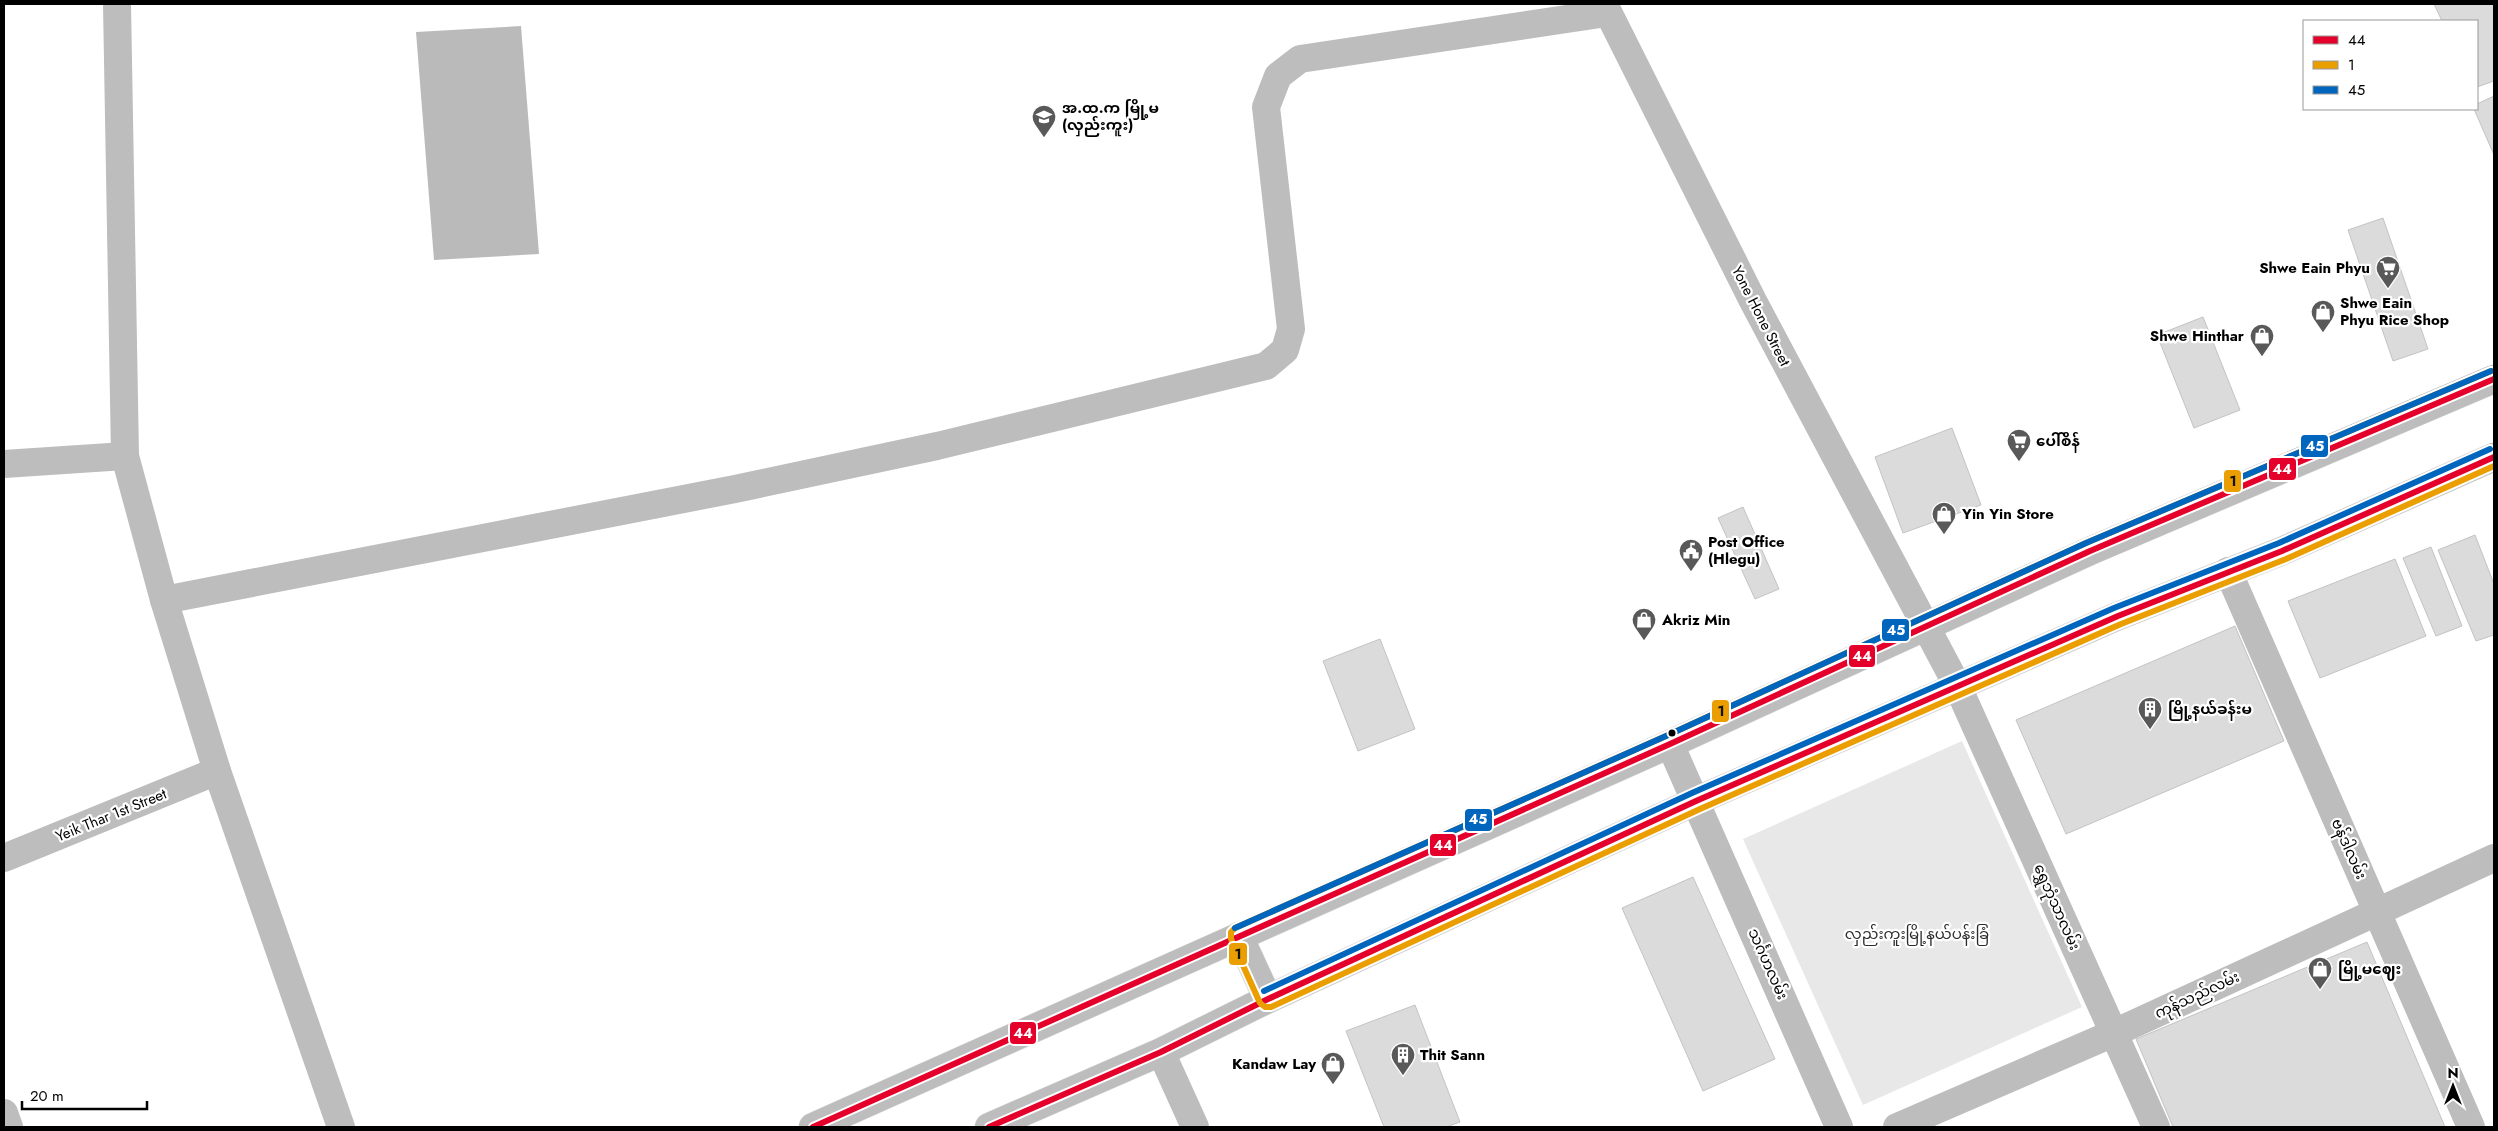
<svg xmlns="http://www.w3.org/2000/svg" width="2498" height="1131" font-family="Jost,'Noto Sans Myanmar',sans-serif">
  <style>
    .green { fill: #e8e8e8 }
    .water { fill: #bababa }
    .building { fill: #dbdbdb; stroke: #c3c3c3 }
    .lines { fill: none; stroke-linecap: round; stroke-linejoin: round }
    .trunk-casing { stroke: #dbdbdb; stroke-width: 29 }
    .minor { stroke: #bdbdbd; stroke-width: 28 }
    .trunk { stroke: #bdbdbd; stroke-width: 28 }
    .bus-1-casing { stroke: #fff; stroke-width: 10 }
    .bus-2-casing { stroke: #fff; stroke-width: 10 }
    .bus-3-casing { stroke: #fff; stroke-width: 10 }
    .bus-1 { stroke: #e4002b; stroke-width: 6 }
    .bus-2 { stroke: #eb9e00; stroke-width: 6 }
    .bus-3 { stroke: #0065bd; stroke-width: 6 }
    .bus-dot { fill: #000; stroke: #fff; stroke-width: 2 }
    .labels { text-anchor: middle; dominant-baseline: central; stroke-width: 4.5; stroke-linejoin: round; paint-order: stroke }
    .poi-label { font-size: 15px; font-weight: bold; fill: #000; stroke: #fff; text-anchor: start }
    .street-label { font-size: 15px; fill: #000; stroke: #fff }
    .park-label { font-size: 15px; fill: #2c2c2c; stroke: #fff }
    .line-badge { stroke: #fff; stroke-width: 2 }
    .badge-label { font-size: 14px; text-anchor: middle; font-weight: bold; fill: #fff }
    .pale-badge-label { font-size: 14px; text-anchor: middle; font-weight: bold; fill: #111 }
  </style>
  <rect width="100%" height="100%" fill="#fff"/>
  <path class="green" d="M1962,741L2082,1007L1863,1105L1743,839Z"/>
  <path class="water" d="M521,26L539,254L434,260L416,32Z"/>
  <g class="building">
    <path d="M2434,4H2494V81L2477,87V21H2442Z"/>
    <path d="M2494,96V155L2474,109H2477V104Z"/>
    <path d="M2383,218L2428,349L2393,361L2348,230Z"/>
    <path d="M2203,317L2240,410L2194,428L2157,335Z"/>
    <path d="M1952,428L1981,505L1903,533L1875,457Z"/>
    <path d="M1743,507L1779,589L1755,599L1718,518Z"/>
    <path d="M2475,535L2494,584V635L2476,641L2438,550Z"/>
    <path d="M2431,547L2462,626L2436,636L2403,558Z"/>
    <path d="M2395,559L2426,636L2320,678L2288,601Z"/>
    <path d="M2235,626L2284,741L2066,834L2016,720Z"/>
    <path d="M1380,639L1415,729L1358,751L1323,661Z"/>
    <path d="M1693,877L1775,1059L1703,1091L1622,908Z"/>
    <path d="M2367,942L2445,1127H2173L2136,1039Z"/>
    <path d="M1415,1005L1460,1122L1446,1127H1384L1346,1031Z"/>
  </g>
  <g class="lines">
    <defs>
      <g id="trunk">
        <path d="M1239,936L1268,999"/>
        <path d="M813,1127L1670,744L2090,551L2494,379"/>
        <path d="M989,1127L1161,1052L1268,999L1696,801L2118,616L2282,551L2494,457"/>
      </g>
    </defs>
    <use href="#trunk" class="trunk-casing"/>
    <g class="minor">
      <path d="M117,4L125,456L164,600L217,771L341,1127"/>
      <path d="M1604,4L1753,301L1958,687L2156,1127"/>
      <path d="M4,464L125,456"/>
      <path d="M2228,571L2471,1127"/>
      <path d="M164,600L735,489L937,446L1266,366L1285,350L1291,329L1266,107L1278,76L1300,59L1607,13"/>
      <path d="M1670,744L1839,1127"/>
      <path d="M4,858L217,771"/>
      <path d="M1161,1052L1195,1127"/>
      <path d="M4,1113L9,1127"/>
      <path d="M1897,1127L2114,1033L2494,858"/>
    </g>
    <use href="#trunk" class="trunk"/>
    <defs>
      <g id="bus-1">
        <path d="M813,1127L1670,744L2090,551L2494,379"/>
        <path d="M989,1127L1161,1052L1268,999L1696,801L2118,616L2282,551L2494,457"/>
      </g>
      <path id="bus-2" d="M2491,371L2086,543L1666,736L1235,928L1231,932V939L1260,1003L1265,1007H1271L1700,809L2121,624L2286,559L2494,466"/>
      <g id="bus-3">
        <path d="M1235,928L1666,736L2086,543L2491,371"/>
        <path d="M1264,991L1692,793L2114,608L2279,543L2490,449"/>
      </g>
    </defs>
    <use href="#bus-1" class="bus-1-casing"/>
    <use href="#bus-2" class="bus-2-casing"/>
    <use href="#bus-3" class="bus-3-casing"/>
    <use href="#bus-1" class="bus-1"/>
    <use href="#bus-2" class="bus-2"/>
    <use href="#bus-3" class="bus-3"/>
  </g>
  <defs>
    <symbol id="school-pin" viewBox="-11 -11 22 30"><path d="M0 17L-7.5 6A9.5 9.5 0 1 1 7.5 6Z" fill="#595959" stroke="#fff"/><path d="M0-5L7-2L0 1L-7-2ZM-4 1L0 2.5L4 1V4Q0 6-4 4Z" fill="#fff"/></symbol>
    <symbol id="supermarket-pin" viewBox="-11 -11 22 30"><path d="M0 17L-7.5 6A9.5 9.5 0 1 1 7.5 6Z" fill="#595959" stroke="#fff"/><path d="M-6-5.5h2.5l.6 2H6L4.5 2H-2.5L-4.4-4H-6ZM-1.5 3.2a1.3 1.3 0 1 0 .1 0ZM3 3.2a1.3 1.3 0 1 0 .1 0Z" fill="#fff"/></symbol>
    <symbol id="shop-pin" viewBox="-11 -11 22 30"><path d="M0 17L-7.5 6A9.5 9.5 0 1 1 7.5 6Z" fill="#595959" stroke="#fff"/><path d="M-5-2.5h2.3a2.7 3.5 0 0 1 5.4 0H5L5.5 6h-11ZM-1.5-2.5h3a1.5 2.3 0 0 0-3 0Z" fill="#fff"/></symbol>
    <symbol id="civic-pin" viewBox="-11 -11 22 30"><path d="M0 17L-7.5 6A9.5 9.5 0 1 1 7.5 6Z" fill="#595959" stroke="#fff"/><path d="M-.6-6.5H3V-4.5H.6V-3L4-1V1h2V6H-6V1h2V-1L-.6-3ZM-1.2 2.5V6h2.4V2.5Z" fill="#fff"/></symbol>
    <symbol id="building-pin" viewBox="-11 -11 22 30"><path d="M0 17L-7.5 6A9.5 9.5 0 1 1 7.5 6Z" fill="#595959" stroke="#fff"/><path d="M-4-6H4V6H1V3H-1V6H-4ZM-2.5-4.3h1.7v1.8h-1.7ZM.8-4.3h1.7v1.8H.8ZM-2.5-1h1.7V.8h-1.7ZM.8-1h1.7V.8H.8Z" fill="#fff"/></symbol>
  </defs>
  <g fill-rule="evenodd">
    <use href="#school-pin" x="1030" y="103" width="28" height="38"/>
    <use href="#supermarket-pin" x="2374" y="254" width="28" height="38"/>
    <use href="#shop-pin" x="2309" y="298" width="28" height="38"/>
    <use href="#shop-pin" x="2248" y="322" width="28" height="38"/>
    <use href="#supermarket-pin" x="2005" y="427" width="28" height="38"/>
    <use href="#shop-pin" x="1930" y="500" width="28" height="38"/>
    <use href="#civic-pin" x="1677" y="537" width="28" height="38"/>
    <use href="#shop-pin" x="1630" y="606" width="28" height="38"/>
    <use href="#building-pin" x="2136" y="695" width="28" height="38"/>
    <use href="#shop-pin" x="2306" y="955" width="28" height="38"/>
    <use href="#building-pin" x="1389" y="1041" width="28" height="38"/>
    <use href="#shop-pin" x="1319" y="1050" width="28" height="38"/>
  </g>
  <circle class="bus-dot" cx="1672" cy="733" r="4.5"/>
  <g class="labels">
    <g class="poi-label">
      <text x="1062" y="108">အ.ထ.က မြို့မ<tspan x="1062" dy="17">(လှည်းကူး)</tspan></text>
      <text x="2370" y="268" text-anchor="end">Shwe Eain Phyu</text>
      <text x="2340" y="303">Shwe Eain<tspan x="2340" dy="17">Phyu Rice Shop</tspan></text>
      <text x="2244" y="336" text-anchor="end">Shwe Hinthar</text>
      <text x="2036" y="441">ပေါ်စိန်</text>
      <text x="1962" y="514">Yin Yin Store</text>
      <text x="1708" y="542">Post Office<tspan x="1708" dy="17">(Hlegu)</tspan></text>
      <text x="1662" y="620">Akriz Min</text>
      <text x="2168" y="709">မြို့နယ်ခန်းမ</text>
      <text x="2338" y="969">မြို့မဈေး</text>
      <text x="1420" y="1055">Thit Sann</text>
      <text x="1316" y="1064" text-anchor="end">Kandaw Lay</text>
    </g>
    <g class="street-label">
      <text transform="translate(1761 316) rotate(63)">Yone Hone Street</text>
      <text transform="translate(111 815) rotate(-22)">Yeik Thar 1st Street</text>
      <text transform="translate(2349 849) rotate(66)">ဗန်ဒါလမ်း</text>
      <text transform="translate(2057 907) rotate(66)">ရွှေဘုံသာလမ်း</text>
      <text transform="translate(1768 964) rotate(66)">သင်္ဂဟလမ်း</text>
      <text transform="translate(2197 995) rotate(-25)">ကုန်သည်လမ်း</text>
    </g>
    <g class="park-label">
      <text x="1917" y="934">လှည်းကူးမြို့နယ်ပန်းခြံ</text>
    </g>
  </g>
  <g class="line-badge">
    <rect x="2300" y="434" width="29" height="24" rx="5" fill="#0065bd"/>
    <rect x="2268" y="457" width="29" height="24" rx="5" fill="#e4002b"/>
    <rect x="2223" y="469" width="19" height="24" rx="5" fill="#eb9e00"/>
    <rect x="1881" y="618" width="29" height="24" rx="5" fill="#0065bd"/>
    <rect x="1848" y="644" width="28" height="24" rx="5" fill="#e4002b"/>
    <rect x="1711" y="699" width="19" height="24" rx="5" fill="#eb9e00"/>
    <rect x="1464" y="808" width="29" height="24" rx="5" fill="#0065bd"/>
    <rect x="1429" y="833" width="28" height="24" rx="5" fill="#e4002b"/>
    <rect x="1228" y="942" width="20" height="24" rx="5" fill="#eb9e00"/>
    <rect x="1009" y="1021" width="28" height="24" rx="5" fill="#e4002b"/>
  </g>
  <g class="badge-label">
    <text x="2315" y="451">45</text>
    <text x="2282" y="474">44</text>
    <text x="1896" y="635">45</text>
    <text x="1862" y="661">44</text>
    <text x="1478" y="824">45</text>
    <text x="1443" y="850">44</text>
    <text x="1023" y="1038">44</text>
  </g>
  <g class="pale-badge-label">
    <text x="2233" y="486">1</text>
    <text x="1721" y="716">1</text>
    <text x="1238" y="959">1</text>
  </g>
  <rect width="2498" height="1131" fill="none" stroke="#000000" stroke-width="10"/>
  <rect x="2303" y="20" width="175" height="90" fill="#ffffff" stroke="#999999"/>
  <rect x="2313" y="36" width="25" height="8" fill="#e4002b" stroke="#999999"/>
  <text x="2348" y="45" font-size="15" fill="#000000">44</text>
  <rect x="2313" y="61" width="25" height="8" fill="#eb9e00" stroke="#999999"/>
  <text x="2348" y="70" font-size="15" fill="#000000">1</text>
  <rect x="2313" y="86" width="25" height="8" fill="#0065bd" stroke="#999999"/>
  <text x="2348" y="95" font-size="15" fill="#000000">45</text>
  <g transform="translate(2453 1086)" stroke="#ffffff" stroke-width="4" paint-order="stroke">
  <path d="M0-4L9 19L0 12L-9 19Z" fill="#000000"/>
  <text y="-8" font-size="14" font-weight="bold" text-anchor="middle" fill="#000000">N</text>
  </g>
  <path d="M22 1101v8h125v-8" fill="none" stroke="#000000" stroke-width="2.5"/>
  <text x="30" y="1101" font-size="15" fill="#000000" stroke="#ffffff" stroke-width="4" paint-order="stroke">20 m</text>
</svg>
